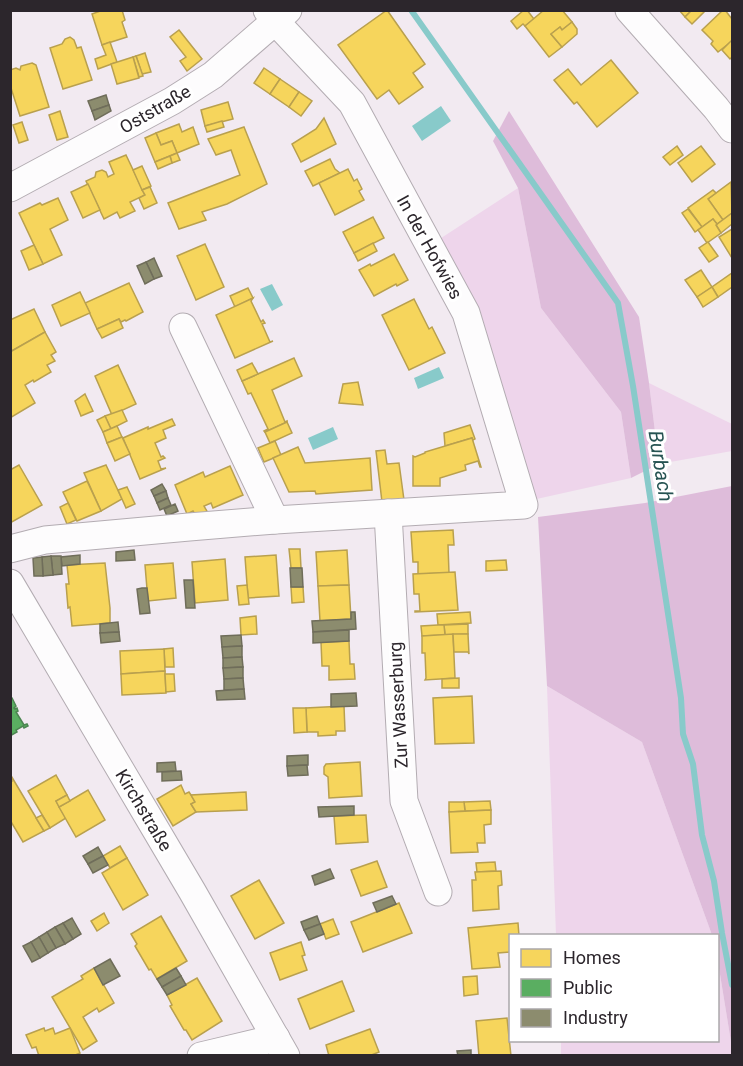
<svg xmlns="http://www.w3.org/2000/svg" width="743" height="1066" font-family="Roboto,sans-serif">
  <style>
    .green { fill: #eed5eb }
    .forest { fill: #debcda }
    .water { fill: #88caca }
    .homes { fill: #f6d55c; stroke: #b9a04e; stroke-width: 1.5 }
    .public { fill: #5aae61; stroke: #4c8551; stroke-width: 1.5 }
    .industry { fill: #8c8c6e; stroke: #6f6d5a; stroke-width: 1.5 }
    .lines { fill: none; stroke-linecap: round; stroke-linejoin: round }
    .stream { stroke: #88caca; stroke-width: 6 }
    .minor-casing { stroke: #b3acb2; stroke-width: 29 }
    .minor { stroke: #fdfcfd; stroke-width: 27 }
    .labels { text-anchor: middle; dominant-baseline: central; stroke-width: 6; stroke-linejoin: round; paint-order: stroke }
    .street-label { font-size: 18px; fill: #2c262c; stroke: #fff }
    .water-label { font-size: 20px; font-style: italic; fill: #265352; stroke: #fff }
  </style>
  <rect width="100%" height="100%" fill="#f2eaf1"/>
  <g class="green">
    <path d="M518,188L541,308L621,412L631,478L532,500L435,242Z"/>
    <path d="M649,383L732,424V451L659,464Z"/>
    <path d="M547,686L642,742L712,935H556Z"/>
    <path d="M718,962L732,1048V1055H561V1041L718,1040Z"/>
  </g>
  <g class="forest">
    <path d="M509,111L639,317L649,383L659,464L631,478L621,412L541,308L518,188L493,141Z"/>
    <path d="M732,486V1048L718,962V936L712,935L642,742L547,686L538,517L645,503Z"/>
  </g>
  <g class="water">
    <path d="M441,106L451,121L422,141L412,126Z"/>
    <path d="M272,284L283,305L272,311L260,289Z"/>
    <path d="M439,367L444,378L418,389L414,378Z"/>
    <path d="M333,427L338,439L313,450L308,438Z"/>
  </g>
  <g class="homes">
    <path d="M103,10H122L125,20L122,22L127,37L102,45L92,14Z"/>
    <path d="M387,10L425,64L413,73L423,87L399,104L389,90L377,99L338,45Z"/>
    <path d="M524,10H527L534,19L525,26L523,24L517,29L511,21Z"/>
    <path d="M544,10H562L572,22L562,30L560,27L551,34L562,47L549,57L525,26Z"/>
    <path d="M679,10H692L685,17Z"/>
    <path d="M692,10H703L704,12L692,24L685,17Z"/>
    <path d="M723,10H725L732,19V41L718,52L711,44L713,41L702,30Z"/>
    <path d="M572,22L577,29V34L562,47L551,34L560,27L562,30Z"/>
    <path d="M179,30L202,59L187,71L180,61L186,57L170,37Z"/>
    <path d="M70,37L74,40L77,48L81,47L92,80L63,89L50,48L62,44L65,39Z"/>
    <path d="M732,40V57L730,59L722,50Z"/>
    <path d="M110,42L117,62L98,69L95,59L106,55L102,45Z"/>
    <path d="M145,53L151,72L142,74L136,56Z"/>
    <path d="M136,56L143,76L139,77L133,57Z"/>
    <path d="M133,57L139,78L117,84L111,64Z"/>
    <path d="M611,60L638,93L597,127L577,102L574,104L554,80L568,69L581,85Z"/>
    <path d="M32,63L36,65L49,107L20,116L10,85V70L16,68L20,70L21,66Z"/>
    <path d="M264,68L280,79L270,94L254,83Z"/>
    <path d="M280,79L299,92L289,107L270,94Z"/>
    <path d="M299,92L312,101L301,116L289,107Z"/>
    <path d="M228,102L233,119L205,126L201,110Z"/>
    <path d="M60,111L68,137L57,140L49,115Z"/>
    <path d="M324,118L336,144L301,162L292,144L316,129Z"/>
    <path d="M222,121L224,127L207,132L205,126Z"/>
    <path d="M22,122L28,140L19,143L13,125Z"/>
    <path d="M179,124L182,132L193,127L199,144L177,153L172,141L161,145L156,133Z"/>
    <path d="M244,127L267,184L227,204L202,212L206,220L179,229L168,203L240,175L231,150L216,155L208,139Z"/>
    <path d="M156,133L161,145L172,141L177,153L155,162L145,138Z"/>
    <path d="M677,146L683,155L670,165L663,157Z"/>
    <path d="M701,146L715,164L692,182L678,163Z"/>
    <path d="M177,153L180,160L172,163L170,156Z"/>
    <path d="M126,155L145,195L130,202L135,211L120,218L117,212L104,219L86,181L95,177L96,172L102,170L106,172L108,177L114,174L109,162Z"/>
    <path d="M170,156L172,163L158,169L155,162Z"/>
    <path d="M330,159L335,169L340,173L313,186L305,171Z"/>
    <path d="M142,166L151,186L142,190L133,170Z"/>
    <path d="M348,169L354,181L357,179L362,189L359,191L364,200L335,215L319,183Z"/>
    <path d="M731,182L732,213L723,220L708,199Z"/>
    <path d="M88,184L100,210L83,218L71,192Z"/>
    <path d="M150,187L157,203L144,209L139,198L145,195L142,190Z"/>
    <path d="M713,190L716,193L708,199L723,220L717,224L713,219L702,227L688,208Z"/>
    <path d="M58,198L68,220L50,229L62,255L43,264L19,213L40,203L42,205Z"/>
    <path d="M688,209L702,227L695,232L682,213Z"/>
    <path d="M732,213V224L721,233L716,225Z"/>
    <path d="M373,217L384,238L354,253L343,232Z"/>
    <path d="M713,219L717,224L716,225L721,233L707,243L698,230Z"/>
    <path d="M732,229V258L719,237Z"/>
    <path d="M708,242L718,256L709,262L699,248Z"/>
    <path d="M373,243L377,251L358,261L354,253Z"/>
    <path d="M205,244L224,287L196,300L177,256Z"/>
    <path d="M34,245L43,264L29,270L21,251Z"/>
    <path d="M394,254L408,280L397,286L396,284L374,296L359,270L370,264L371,266Z"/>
    <path d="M701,270L712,287L697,297L685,280Z"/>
    <path d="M732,273V287L718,297L712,287Z"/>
    <path d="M129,283L143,312L126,321L125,320L121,322L119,319L97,329L85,303Z"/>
    <path d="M712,287L718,297L703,307L697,297Z"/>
    <path d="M248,288L253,298L235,307L230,296Z"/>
    <path d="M80,292L90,313L61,326L52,305Z"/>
    <path d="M253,298L251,301L261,322L263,320L265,323L262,324L270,342L273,341L235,358L216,315Z"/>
    <path d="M414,299L429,329L432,327L445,353L409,370L382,315Z"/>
    <path d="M34,309L45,332L10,352V320Z"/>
    <path d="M119,319L123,328L102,338L97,329Z"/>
    <path d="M45,332L56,352L51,355L55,361L47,365L51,372L34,382L33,380L25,385L35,403L10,418V352Z"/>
    <path d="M294,358L302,376L272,390L285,422L287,421V422L265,432L264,431L268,429L251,393L248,394L242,381Z"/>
    <path d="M252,363L258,374L242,381L237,370Z"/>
    <path d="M118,365L136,404L112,415L95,376Z"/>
    <path d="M358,382L363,405L339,403L343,384Z"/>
    <path d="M85,394L93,411L81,416L75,401Z"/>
    <path d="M122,410L127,421L111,429L105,416Z"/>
    <path d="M105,416L111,429L103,432L97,420Z"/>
    <path d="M172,419L175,425L163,430L166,438L155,443L161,457L163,456L165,458L158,461L161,469L166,468L140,479L123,438L148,427V429Z"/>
    <path d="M287,422L292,433L270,443L265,432Z"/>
    <path d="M470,425L475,439L473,440L472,438L445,446L444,433Z"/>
    <path d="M117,426L122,437L107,443L103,432Z"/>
    <path d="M122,437L130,454L115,461L107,443Z"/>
    <path d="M472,438L481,467H480L478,461L465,465L466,470L440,478V486H413V456L415,457L425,453V452Z"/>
    <path d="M275,441L281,455L264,462L258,448Z"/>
    <path d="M298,447L305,463L370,458L372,490L316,494L315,491L289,492L273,458Z"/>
    <path d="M385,450L387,464L399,463L404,500L382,502L376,451Z"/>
    <path d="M19,465L42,505L10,523V470Z"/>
    <path d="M106,465L122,499L101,511L84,473Z"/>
    <path d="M230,466L243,495L213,508L211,503L204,506L208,513L196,516L193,511L187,514L175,485L203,472L205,477Z"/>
    <path d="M87,481L101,511L77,521L63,492Z"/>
    <path d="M127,487L135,504L126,508L118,490Z"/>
    <path d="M68,503L76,520L67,524L60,507Z"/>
    <path d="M453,530L454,545H448L449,573L418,574V562H413L411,532Z"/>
    <path d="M289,549H300L301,568H291Z"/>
    <path d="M347,550L349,585L318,586L316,552Z"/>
    <path d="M276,555L279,596L248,598L245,557Z"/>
    <path d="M225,559L228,600L195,603L192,562Z"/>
    <path d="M506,560L507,570L486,571V561Z"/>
    <path d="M105,563L110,608V623L72,626L70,607L68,608L66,584H69L67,565Z"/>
    <path d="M173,563L176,598L148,601L145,565Z"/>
    <path d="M455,572L458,610L415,612V611H420L419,594H414L413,574Z"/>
    <path d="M247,585L249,604L239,605L237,586Z"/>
    <path d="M349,585L351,619L320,621L318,586Z"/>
    <path d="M291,587H303L304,602L292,603Z"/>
    <path d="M470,612L471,623L438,625L437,614Z"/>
    <path d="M256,616L257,634L241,635L240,618Z"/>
    <path d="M468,624V634L445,635L444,625Z"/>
    <path d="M438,625H444L445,635L422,636L421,626Z"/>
    <path d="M453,634L455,678L425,680L426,678L425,653H422V636Z"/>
    <path d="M453,634H468L469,654L468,652H454Z"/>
    <path d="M349,641L350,664H354L355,679L329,680V666H322L321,642Z"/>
    <path d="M173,648L174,667H165L164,649Z"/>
    <path d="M164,649L165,671L121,674L120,651Z"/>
    <path d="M165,671L166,693L122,695L121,674Z"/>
    <path d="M165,674H174L175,691L166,692Z"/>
    <path d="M459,678V688H442V679Z"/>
    <path d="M472,696L474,743L435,744L433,698Z"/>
    <path d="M344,706L345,731H336V735L318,736V732H307L306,708Z"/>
    <path d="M293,708H306L307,732L294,733Z"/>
    <path d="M360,762L362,796L329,798L328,777L324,774V767L326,764Z"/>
    <path d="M10,774L44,831L23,842L10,820V782L12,781Z"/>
    <path d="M56,775L67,795L56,801L66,818L50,828L28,791Z"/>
    <path d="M181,785L185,794L189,792L191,795L195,802L191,804L196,812L173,826L157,799Z"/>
    <path d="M88,790L105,820L76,837L59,807Z"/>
    <path d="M246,792L247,810L196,812L191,804L195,802L191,795Z"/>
    <path d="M67,795L70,801L59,807L56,801Z"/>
    <path d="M490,801L491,810L465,811L464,802Z"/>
    <path d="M449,802H464L465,811L449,812Z"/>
    <path d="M491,810V824L484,825L485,843H477L478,852L451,853L449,812Z"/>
    <path d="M42,815L50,828L44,831L36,818Z"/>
    <path d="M366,815L368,842L336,844L334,816Z"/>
    <path d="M120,846L127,858L110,868L103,856Z"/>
    <path d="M127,858L148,895L123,910L102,873Z"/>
    <path d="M377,861L387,887L361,896L351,870Z"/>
    <path d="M495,862L496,871L477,872L476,863Z"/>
    <path d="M501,871L502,885L498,886L499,909L473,911L472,880H476L475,872Z"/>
    <path d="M259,880L284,923L255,939L231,896Z"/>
    <path d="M399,903L412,933L363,952L351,922Z"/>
    <path d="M104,913L109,923L97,931L91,921Z"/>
    <path d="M161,916L187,961L157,979L151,969L149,970L135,946L137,944L131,934Z"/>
    <path d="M333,919L339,934L326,939L320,924Z"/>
    <path d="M518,923L519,936H510V952L498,953L500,967L472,969L468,928Z"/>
    <path d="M301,942L305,955L302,956L307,970L280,980L270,953Z"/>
    <path d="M94,968L114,1003L99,1012L97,1008L83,1017L97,1041L83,1050L52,997L83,979L81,976Z"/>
    <path d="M477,976L478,994L464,996L463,977Z"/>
    <path d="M197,978L222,1021L192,1040L186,1030H184L170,1006L172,1005L167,995Z"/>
    <path d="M342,981L354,1011L310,1029L298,999Z"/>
    <path d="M507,1018L511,1056H479L476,1021Z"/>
    <path d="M44,1028L45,1031L53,1028L55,1034L70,1028L80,1053L73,1056H39L36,1047L32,1048L26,1035Z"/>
    <path d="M370,1029L379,1052L369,1056H329L326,1045Z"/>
  </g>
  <path class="public" d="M10,698H12L16,706L14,708L15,709L17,708L18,711L16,712L24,725L27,724L28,726L24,728L23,726L16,730L17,732L10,736Z"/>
  <g class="industry">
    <path d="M106,95L109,105L92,111L88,101Z"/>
    <path d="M109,105L111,111L95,120L92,111Z"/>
    <path d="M154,258L162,276L154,279L146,262Z"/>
    <path d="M146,262L154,279L145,284L137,266Z"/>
    <path d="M162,484L166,491L154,496L151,490Z"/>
    <path d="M166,491L168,498L157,503L154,496Z"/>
    <path d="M168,498L171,505L160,510L157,503Z"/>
    <path d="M175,504L178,511L167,516L164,509Z"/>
    <path d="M134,550L135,560L116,561V552Z"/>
    <path d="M80,555V564L62,566L61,557Z"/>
    <path d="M51,556H61L62,574L53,575Z"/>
    <path d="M51,556L53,575L43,576L42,557Z"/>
    <path d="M42,557L43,576H34L33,558Z"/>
    <path d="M290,568H302L303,587H291Z"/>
    <path d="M184,580H193L195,608H186Z"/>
    <path d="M142,588H147L150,613L140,614L137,589Z"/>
    <path d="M351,612H355L356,629L313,632L312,621L351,619Z"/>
    <path d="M118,622L119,632L100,633V624Z"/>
    <path d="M349,630V641L313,643V632Z"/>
    <path d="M119,632L120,641L101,643L100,633Z"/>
    <path d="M241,635L242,646L222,647L221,636Z"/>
    <path d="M242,646V657L223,658L222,647Z"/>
    <path d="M242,657L243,667L223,668V658Z"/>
    <path d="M243,667V678L224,679L223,668Z"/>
    <path d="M243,678L244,689L224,690V679Z"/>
    <path d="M244,689L245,699L217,700L216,691Z"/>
    <path d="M356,693L357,706L331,707V694Z"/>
    <path d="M308,755V765L287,766V756Z"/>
    <path d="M175,762L176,771L157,772V763Z"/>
    <path d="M307,765L308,775L288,776L287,766Z"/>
    <path d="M181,771L182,780L162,781V772Z"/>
    <path d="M354,806V815L319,817L318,807Z"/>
    <path d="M98,847L103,856L88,864L83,856Z"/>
    <path d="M103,856L108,865L93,873L88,864Z"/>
    <path d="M330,869L334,878L315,885L312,876Z"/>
    <path d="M392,896L396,904L377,912L373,903Z"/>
    <path d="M317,916L320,924L304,930L301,922Z"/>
    <path d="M72,918L81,934L73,939L63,923Z"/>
    <path d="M63,923L73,939L65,944L55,927Z"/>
    <path d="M320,924L324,934L309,940L304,930Z"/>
    <path d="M55,927L65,944L56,948L47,932Z"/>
    <path d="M47,932L56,948L48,953L39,937Z"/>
    <path d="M39,937L48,953L40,958L31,942Z"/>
    <path d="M31,942L40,958L32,962L23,946Z"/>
    <path d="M110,959L120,976L103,985L94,968Z"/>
    <path d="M176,968L181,976L162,987L157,979Z"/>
    <path d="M181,976L186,985L167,995L162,987Z"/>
    <path d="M471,1050V1056H458L457,1051Z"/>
  </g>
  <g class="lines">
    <path class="stream" d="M411,10L618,303L633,386L681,698L683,734L693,764L702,835L714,881L722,933L732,985"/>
    <defs>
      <g id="minor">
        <path d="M629,10L716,108L732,129"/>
        <path d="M10,188L172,101L213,75L288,10"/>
        <path d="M183,327L275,520"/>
        <path d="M388,513L404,801L438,892"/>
        <path d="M10,549L45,540L189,527L275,520L524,505L466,313L352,103L275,21L267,10"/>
        <path d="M10,583L192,891L286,1056"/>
        <path d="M201,1056L276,1038"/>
      </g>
    </defs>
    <use href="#minor" class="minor-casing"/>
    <use href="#minor" class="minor"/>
  </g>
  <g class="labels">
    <g class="street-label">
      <text transform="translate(155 109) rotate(-30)">Oststraße</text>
      <text transform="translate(430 247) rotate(61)">In der Hofwies</text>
      <text transform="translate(398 705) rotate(-93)">Zur Wasserburg</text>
      <text transform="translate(144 810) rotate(59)">Kirchstraße</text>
    </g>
    <g class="water-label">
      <text transform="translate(661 466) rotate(81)">Burbach</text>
    </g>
  </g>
  <rect width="743" height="1066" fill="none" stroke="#2c262c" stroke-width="24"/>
  <rect x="509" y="934" width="210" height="108" fill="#ffffff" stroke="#aba8ab" stroke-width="1.5"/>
  <rect x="521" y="949" width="30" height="18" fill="#f6d55c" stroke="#aba8ab" stroke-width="1.5"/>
  <text x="563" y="964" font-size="18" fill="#2c262c">Homes</text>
  <rect x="521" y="979" width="30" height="18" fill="#5aae61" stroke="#aba8ab" stroke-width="1.5"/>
  <text x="563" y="994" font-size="18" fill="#2c262c">Public</text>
  <rect x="521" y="1009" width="30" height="18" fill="#8c8c6e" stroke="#aba8ab" stroke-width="1.5"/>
  <text x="563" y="1024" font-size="18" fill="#2c262c">Industry</text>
</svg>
